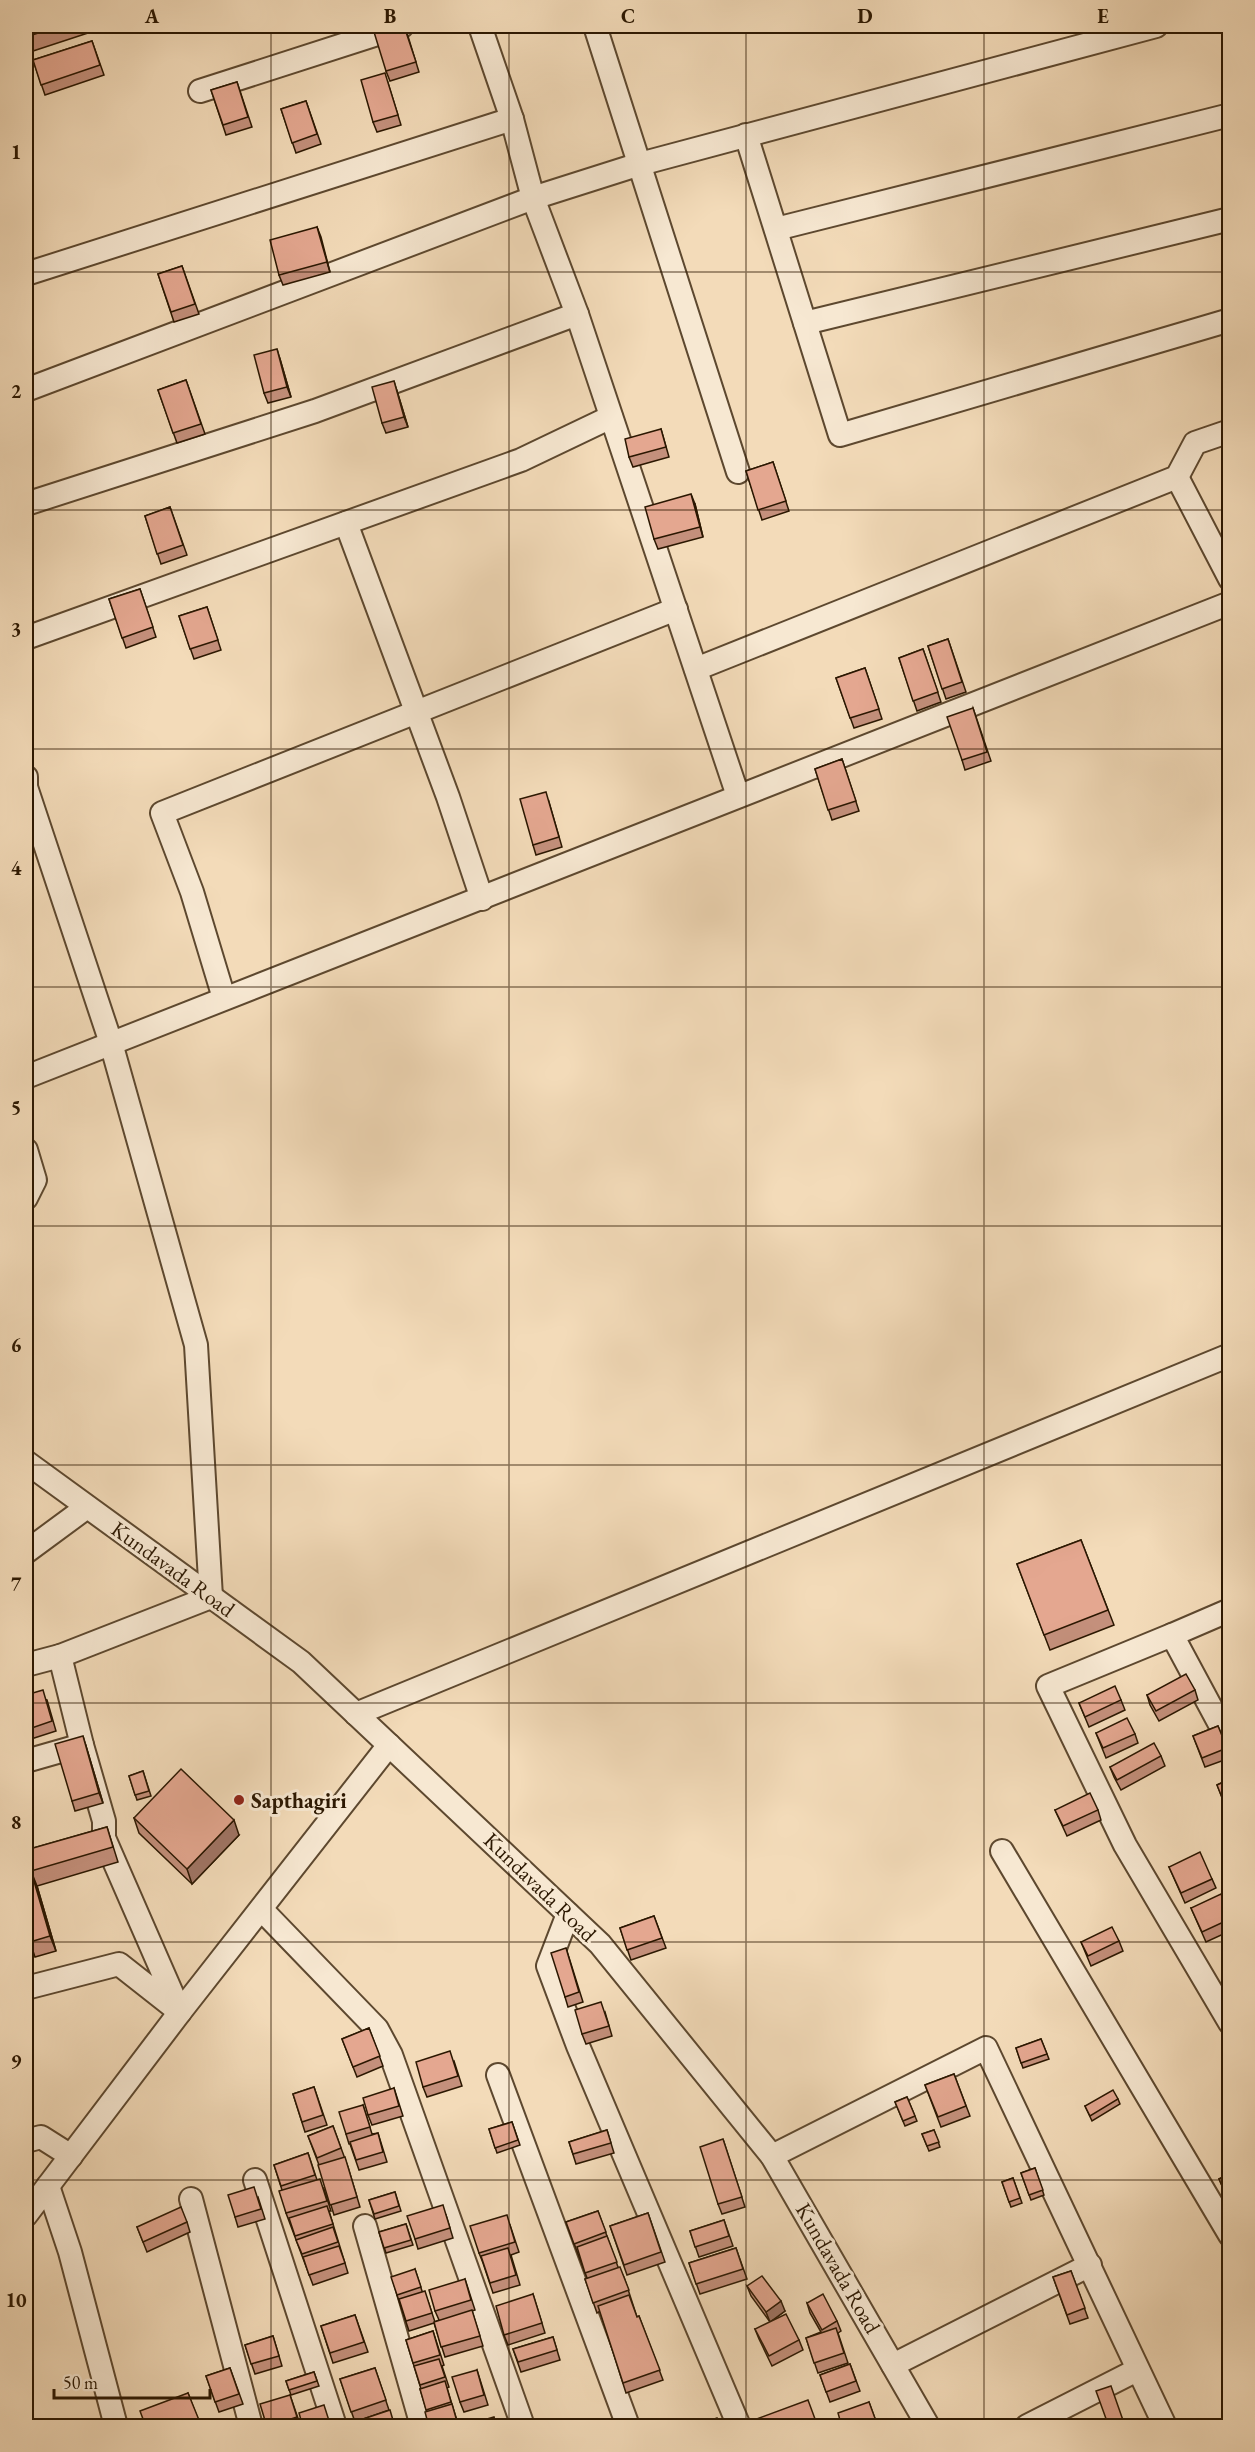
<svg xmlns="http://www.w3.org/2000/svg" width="1255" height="2452" font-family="'EB Garamond',serif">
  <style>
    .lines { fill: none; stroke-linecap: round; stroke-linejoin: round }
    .minor-casing { stroke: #5d482f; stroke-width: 26 }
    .minor { stroke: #f7e8d2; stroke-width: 22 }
    .wall { fill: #c4907c; stroke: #2b1701; stroke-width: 1.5 }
    .shaded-wall { fill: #a07565; stroke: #2b1701; stroke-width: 1.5 }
    .building { fill: #e4a790; stroke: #2b1701; stroke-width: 1.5 }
    .grid { fill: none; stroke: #2b1701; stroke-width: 1.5; stroke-opacity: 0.55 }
    .poi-dot { fill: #8f2418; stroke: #f7e8d2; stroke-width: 2 }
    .labels { text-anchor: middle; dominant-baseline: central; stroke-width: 6; stroke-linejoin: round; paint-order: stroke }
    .street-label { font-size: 22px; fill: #2b1701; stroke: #f7e8d2 }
    .poi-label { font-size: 22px; font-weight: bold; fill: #2b1701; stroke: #f7e8d2; text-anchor: start }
    .neatline { fill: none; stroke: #2b1701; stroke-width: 2 }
    .grid-label { font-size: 20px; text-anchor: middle; font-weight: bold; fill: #2b1701 }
  </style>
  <rect width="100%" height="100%" fill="#f3dbb9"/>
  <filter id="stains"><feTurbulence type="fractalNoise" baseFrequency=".00333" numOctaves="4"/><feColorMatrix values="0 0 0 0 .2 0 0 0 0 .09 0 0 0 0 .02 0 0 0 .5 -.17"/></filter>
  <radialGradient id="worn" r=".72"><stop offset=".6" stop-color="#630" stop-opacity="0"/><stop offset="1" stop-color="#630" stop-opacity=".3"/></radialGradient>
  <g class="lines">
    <defs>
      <g id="minor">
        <path d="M480,26L512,119L533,198L577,314L738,796"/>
        <path d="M595,26L738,472"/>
        <path d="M200,91L402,26"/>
        <path d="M746,135L840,435L1230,320"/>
        <path d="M776,229L1230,115"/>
        <path d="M26,274L512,119"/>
        <path d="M805,323L1230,219"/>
        <path d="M26,390L533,198L640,164L1156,26"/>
        <path d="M1177,477L1230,579"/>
        <path d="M26,504L315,411L577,314"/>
        <path d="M346,523L448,797L482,899"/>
        <path d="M26,638L521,460L611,417"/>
        <path d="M696,669L1177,477L1195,443L1230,431"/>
        <path d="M26,777V787L111,1043L196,1345L211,1597L60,1656L26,1665"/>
        <path d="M224,998L192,892L162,813L676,609"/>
        <path d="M26,1077L1230,603"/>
        <path d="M26,1150L35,1180L26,1198"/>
        <path d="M26,1462L301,1662L600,1944L772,2156L928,2426"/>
        <path d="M26,1552L87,1507"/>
        <path d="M1172,1635L1230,1610"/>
        <path d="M356,1714L1230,1355"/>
        <path d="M1230,1743L1172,1635L1048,1686L1125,1845L1230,2023"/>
        <path d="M26,1761L82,1745"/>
        <path d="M1002,1851L1230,2235"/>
        <path d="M261,1909L377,2029L391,2055L523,2426"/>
        <path d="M568,1914L548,1966L578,2046L739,2426"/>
        <path d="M26,1988L119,1964L180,2012L104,1838V1821L82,1745L60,1656"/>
        <path d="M498,2075L628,2426"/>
        <path d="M26,2141L41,2137L71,2156"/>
        <path d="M772,2156L986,2048L1165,2426"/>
        <path d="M255,2180L335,2426"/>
        <path d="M48,2186L70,2252L116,2426"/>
        <path d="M191,2199L251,2426"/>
        <path d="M26,2215L180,2012L389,1745"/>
        <path d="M365,2226L422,2426"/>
        <path d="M893,2365L1090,2265"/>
        <path d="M1027,2426L1137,2370"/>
      </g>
    </defs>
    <use href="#minor" class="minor-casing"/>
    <use href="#minor" class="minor"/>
  </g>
  <g class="wall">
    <path d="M26,26H86L88,33L30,52L26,41Z"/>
    <path d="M407,33L419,72L390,81L386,71Z"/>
    <path d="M92,41L104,75L45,95L33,60Z"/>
    <path d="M237,82L252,127L226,135L211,90Z"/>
    <path d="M388,83L401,125L377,132L373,122Z"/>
    <path d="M306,101L321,144L296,153L281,109Z"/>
    <path d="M317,227L330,272L283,285L279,275Z"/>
    <path d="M182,266L199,314L174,322L158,274Z"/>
    <path d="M280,359L291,397L268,403L264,393Z"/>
    <path d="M186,380L205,434L177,443L158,390Z"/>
    <path d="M397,391L408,427L386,433L382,423Z"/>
    <path d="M661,429L669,457L633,467L629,457Z"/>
    <path d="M773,462L789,511L762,520L746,471Z"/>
    <path d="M695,504L703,537L658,549L654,539Z"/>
    <path d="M170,507L187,555L161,564L145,516Z"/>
    <path d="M140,589L156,637L126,648L109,599Z"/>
    <path d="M207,607L221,650L194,659L179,616Z"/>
    <path d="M948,639L966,692L946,699L928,646Z"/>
    <path d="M923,649L941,702L917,711L899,658Z"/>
    <path d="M865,668L882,719L854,728L836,678Z"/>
    <path d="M973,708L991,761L965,770L962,760Z"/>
    <path d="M842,759L859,811L832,820L815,769Z"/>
    <path d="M549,802L562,847L536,855L533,845Z"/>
    <path d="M1081,1540L1114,1625L1050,1650L1017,1564Z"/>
    <path d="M1195,1690L1198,1700L1159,1721L1150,1705L1147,1695Z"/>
    <path d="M26,1695L47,1700L56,1731L28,1740L26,1732Z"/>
    <path d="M1121,1700L1125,1710L1089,1727L1079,1703Z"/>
    <path d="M1218,1726L1230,1755V1758L1205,1767L1193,1736Z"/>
    <path d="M1096,1733L1135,1734L1138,1743L1106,1758Z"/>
    <path d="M86,1746L103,1803L75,1811L72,1801Z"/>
    <path d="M1161,1756L1165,1766L1121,1790L1114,1777L1110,1767Z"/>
    <path d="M143,1771L151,1796L137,1800L129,1776Z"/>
    <path d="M1230,1779V1803L1225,1805L1217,1785Z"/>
    <path d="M1055,1810H1098L1101,1820L1067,1836Z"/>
    <path d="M134,1818L239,1835L192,1884L139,1833Z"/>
    <path d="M107,1827L118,1862L37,1886L56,1951L35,1957L30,1942L26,1850Z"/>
    <path d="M1169,1867L1212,1879L1216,1888L1185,1903Z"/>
    <path d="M1191,1908L1230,1912V1931L1206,1942Z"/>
    <path d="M654,1916L666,1948L631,1960L620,1928Z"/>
    <path d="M1119,1941L1123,1951L1091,1966L1081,1942Z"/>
    <path d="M26,1942L28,1953L26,1954Z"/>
    <path d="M566,1948L583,2002L568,2007L565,1997Z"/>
    <path d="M605,2012L612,2036L586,2044L582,2034Z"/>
    <path d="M369,2028L383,2066L357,2077L342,2039Z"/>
    <path d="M1041,2039L1049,2059L1023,2068L1016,2048Z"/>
    <path d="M454,2061L462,2086L427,2097L423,2087Z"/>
    <path d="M954,2074L970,2116L941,2127L925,2085Z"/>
    <path d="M314,2087L327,2125L305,2132L293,2094Z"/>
    <path d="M394,2088L403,2116L372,2125L368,2115Z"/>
    <path d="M907,2097L917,2121L905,2126L895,2102Z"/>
    <path d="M1118,2099L1120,2104L1092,2121L1085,2106Z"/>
    <path d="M363,2105L372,2134L378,2133L387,2162L359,2170L350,2144H349L346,2134Z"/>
    <path d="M512,2122L520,2145L497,2153L489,2129Z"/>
    <path d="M333,2126L348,2167L360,2207L334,2215L319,2165L308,2136Z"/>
    <path d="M607,2130L614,2153L576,2164L569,2142Z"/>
    <path d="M934,2130L940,2147L929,2151L922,2134Z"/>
    <path d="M723,2139L745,2207L722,2214L718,2204Z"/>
    <path d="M308,2153L317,2180L324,2189L331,2211H329L348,2273L313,2285L286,2213L282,2190L274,2165Z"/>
    <path d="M1035,2168L1044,2195L1031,2200L1021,2173Z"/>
    <path d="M1230,2174V2204L1219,2179Z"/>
    <path d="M1013,2178L1022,2203L1011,2207L1002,2182Z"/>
    <path d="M395,2192L401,2211L375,2219L369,2200Z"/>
    <path d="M258,2197L265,2219L238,2227L235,2217Z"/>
    <path d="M598,2211L618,2267L624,2277L637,2317L639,2316L663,2380L626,2393L600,2311L597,2313L585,2279L587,2278L566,2222Z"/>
    <path d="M648,2213L665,2262L627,2275L610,2226Z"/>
    <path d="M446,2215L453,2238L418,2249L415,2239Z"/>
    <path d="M724,2220L733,2246L699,2257L690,2231Z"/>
    <path d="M187,2222L190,2232L147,2252L137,2227Z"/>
    <path d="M406,2224L413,2245L386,2253L379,2232Z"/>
    <path d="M510,2225L519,2252L511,2255L520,2285L493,2293L483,2263L479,2253Z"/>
    <path d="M736,2248L747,2279L700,2294L689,2263Z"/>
    <path d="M415,2269L422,2291L428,2301L435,2322L439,2320L435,2311L465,2279L475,2310L472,2311L483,2346L445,2357L434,2323L409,2331L397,2295Z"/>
    <path d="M1071,2271L1088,2318L1070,2324L1053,2277Z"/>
    <path d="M747,2286L785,2311L770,2322L751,2296Z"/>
    <path d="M533,2294L545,2333L508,2345L504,2335Z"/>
    <path d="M807,2303L837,2321L841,2331L838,2333L848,2363L818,2373L806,2338L821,2332L810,2313Z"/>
    <path d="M355,2315L368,2352L333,2363L321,2326Z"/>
    <path d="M755,2329L799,2340L803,2350L772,2366L759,2339Z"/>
    <path d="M433,2331L444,2365L442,2366L449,2387L447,2388L459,2427H429L427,2412L420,2389H421L406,2340Z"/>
    <path d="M273,2336L282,2366L255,2374L245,2345Z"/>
    <path d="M553,2337L560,2360L521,2372L513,2349Z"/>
    <path d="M850,2364L860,2391L830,2402L820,2375Z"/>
    <path d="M230,2368L243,2404L219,2412L206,2376Z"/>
    <path d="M375,2368L389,2410L355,2422L340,2379Z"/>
    <path d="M477,2370L488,2405L464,2412L460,2402Z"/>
    <path d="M314,2372L319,2386L291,2395L286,2381Z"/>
    <path d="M188,2393L201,2427H145Z"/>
    <path d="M290,2395L301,2427H267Z"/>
    <path d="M869,2402L878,2427H842Z"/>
  </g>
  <g class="shaded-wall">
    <path d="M317,227L321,237L330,272L327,262Z"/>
    <path d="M277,349L280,359L291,397L287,387Z"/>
    <path d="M394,381L397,391L408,427L404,417Z"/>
    <path d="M691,494L695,504L703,537L700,527Z"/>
    <path d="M83,1736L86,1746L103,1803L99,1793Z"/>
    <path d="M234,1820L239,1835L192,1884L187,1869Z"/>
    <path d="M31,1871L37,1886L56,1951L50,1936Z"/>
    <path d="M781,2301L785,2311L770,2322L766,2312Z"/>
  </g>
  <g class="building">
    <path d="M26,26H60L26,37Z"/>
    <path d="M395,26H404L416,62L386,71L374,32Z"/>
    <path d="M92,41L100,65L41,85L33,60Z"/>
    <path d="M385,73L398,115L373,122L361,80Z"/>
    <path d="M237,82L248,117L223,125L211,90Z"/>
    <path d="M306,101L317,134L292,143L281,109Z"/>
    <path d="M317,227L327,262L279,275L270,240Z"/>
    <path d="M182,266L195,304L171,312L158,274Z"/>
    <path d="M277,349L287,387L264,393L254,355Z"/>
    <path d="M186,380L201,424L173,433L158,390Z"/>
    <path d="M394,381L404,417L382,423L372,387Z"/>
    <path d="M661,429L666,447L629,457L625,439Z"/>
    <path d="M773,462L786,501L758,510L746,471Z"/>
    <path d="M691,494L700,527L654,539L645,507Z"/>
    <path d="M170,507L183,545L157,554L145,516Z"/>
    <path d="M140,589L153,627L122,638L109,599Z"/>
    <path d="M207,607L218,640L190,649L179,616Z"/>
    <path d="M948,639L962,682L942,689L928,646Z"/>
    <path d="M923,649L938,692L913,701L899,658Z"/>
    <path d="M865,668L879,709L850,718L836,678Z"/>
    <path d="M973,708L987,752L962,760L947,717Z"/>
    <path d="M842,759L856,801L828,810L815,769Z"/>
    <path d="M546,792L559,837L533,845L520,799Z"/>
    <path d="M1081,1540L1108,1610L1044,1635L1017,1564Z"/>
    <path d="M1186,1674L1195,1690L1156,1711L1147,1695Z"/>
    <path d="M1115,1686L1121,1700L1085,1717L1079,1703Z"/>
    <path d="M43,1690L52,1721L26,1730V1695Z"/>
    <path d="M1127,1718L1135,1734L1103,1748L1096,1733Z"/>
    <path d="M1218,1726L1227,1748L1202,1758L1193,1736Z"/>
    <path d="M83,1736L99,1793L72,1801L55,1744Z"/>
    <path d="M1154,1743L1161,1756L1117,1780L1110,1767Z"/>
    <path d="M181,1769L234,1820L187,1869L134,1818Z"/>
    <path d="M143,1771L149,1791L135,1795L129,1776Z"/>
    <path d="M1230,1779V1797L1223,1800L1217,1785Z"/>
    <path d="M1090,1793L1098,1810L1063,1826L1055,1810Z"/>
    <path d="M107,1827L113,1847L31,1871L50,1936L30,1942L26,1927V1850Z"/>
    <path d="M1200,1852L1212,1879L1181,1893L1169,1867Z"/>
    <path d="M1221,1894L1230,1912V1919L1202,1932L1191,1908Z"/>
    <path d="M654,1916L662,1938L627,1950L620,1928Z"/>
    <path d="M1112,1927L1119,1941L1088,1956L1081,1942Z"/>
    <path d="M566,1948L579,1992L565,1997L551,1953Z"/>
    <path d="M601,2002L609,2026L582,2034L575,2010Z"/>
    <path d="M369,2028L380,2056L353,2067L342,2039Z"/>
    <path d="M1041,2039L1047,2054L1021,2063L1016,2048Z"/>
    <path d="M450,2051L458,2076L423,2087L416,2062Z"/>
    <path d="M954,2074L966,2106L938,2117L925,2085Z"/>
    <path d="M314,2087L323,2115L302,2122L293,2094Z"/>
    <path d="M394,2088L399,2106L368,2115L363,2098Z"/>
    <path d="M1113,2090L1118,2099L1090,2116L1085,2106Z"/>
    <path d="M907,2097L915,2116L903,2121L895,2102Z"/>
    <path d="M363,2105L370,2127L346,2134L339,2112Z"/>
    <path d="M512,2122L518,2140L495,2148L489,2129Z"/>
    <path d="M333,2126L341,2148L317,2158L308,2136Z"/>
    <path d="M607,2130L611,2143L573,2154L569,2142Z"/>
    <path d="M934,2130L939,2142L927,2146L922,2134Z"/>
    <path d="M378,2133L383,2152L356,2160L350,2142Z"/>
    <path d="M723,2139L742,2197L718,2204L700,2147Z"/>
    <path d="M308,2153L315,2175L281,2186L274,2165Z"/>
    <path d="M345,2157L357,2197L330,2205L318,2165Z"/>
    <path d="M1035,2168L1043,2190L1029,2195L1021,2173Z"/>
    <path d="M1230,2174V2194L1226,2195L1219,2179Z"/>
    <path d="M1013,2178L1020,2198L1009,2202L1002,2182Z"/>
    <path d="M320,2179L327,2201L286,2213L279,2191Z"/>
    <path d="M254,2187L261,2209L235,2217L228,2195Z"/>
    <path d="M395,2192L399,2206L374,2214L369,2200Z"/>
    <path d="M443,2205L450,2228L415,2239L407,2216Z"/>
    <path d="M327,2206L333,2224L295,2236L289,2218Z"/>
    <path d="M181,2207L187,2222L143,2242L137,2227Z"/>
    <path d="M598,2211L606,2232L574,2244L566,2222Z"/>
    <path d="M648,2213L661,2252L624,2265L610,2226Z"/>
    <path d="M507,2215L515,2242L479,2253L470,2226Z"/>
    <path d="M724,2220L729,2236L695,2247L690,2231Z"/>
    <path d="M406,2224L411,2240L384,2248L379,2232Z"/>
    <path d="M333,2227L338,2242L302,2254L296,2240Z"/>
    <path d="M607,2236L617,2262L585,2273L577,2247Z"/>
    <path d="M339,2246L345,2263L309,2275L303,2257Z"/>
    <path d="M508,2248L516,2275L490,2283L481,2256Z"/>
    <path d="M736,2248L743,2269L696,2284L689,2263Z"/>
    <path d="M620,2267L629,2290L593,2303L585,2279Z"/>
    <path d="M415,2269L421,2287L397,2295L391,2277Z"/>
    <path d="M1071,2271L1085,2308L1067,2315L1053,2277Z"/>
    <path d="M762,2276L781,2301L766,2312L747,2286Z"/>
    <path d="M465,2279L471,2300L435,2311L429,2290Z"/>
    <path d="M425,2291L432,2313L406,2321L399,2299Z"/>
    <path d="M533,2294L542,2323L504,2335L496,2306Z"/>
    <path d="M823,2294L837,2321L822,2330L807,2303Z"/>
    <path d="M629,2295L637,2317L639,2316L660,2370L623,2383L598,2306Z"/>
    <path d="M472,2310L480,2336L441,2347L434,2322Z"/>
    <path d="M786,2314L799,2340L769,2356L755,2329Z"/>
    <path d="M355,2315L364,2342L330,2353L321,2326Z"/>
    <path d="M836,2328L844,2353L814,2363L806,2338Z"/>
    <path d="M433,2331L440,2355L413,2363L406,2340Z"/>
    <path d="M273,2336L279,2356L251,2364L245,2345Z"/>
    <path d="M553,2337L557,2350L518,2362L513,2349Z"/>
    <path d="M439,2359L445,2377L420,2385L414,2366Z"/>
    <path d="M850,2364L856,2381L826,2392L820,2375Z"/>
    <path d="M230,2368L239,2394L215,2402L206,2376Z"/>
    <path d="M375,2368L386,2400L351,2412L340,2379Z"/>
    <path d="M477,2370L484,2395L460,2402L452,2377Z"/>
    <path d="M314,2372L317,2381L289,2390L286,2381Z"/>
    <path d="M445,2381L451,2402L426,2410L420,2389Z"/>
    <path d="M1111,2386L1125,2426V2427H1109L1096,2391Z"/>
    <path d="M188,2393L199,2420L181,2427H146L140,2411Z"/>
    <path d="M290,2395L297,2417L267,2427L260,2404Z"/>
    <path d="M808,2400L818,2427H756L754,2420Z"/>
    <path d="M869,2402L876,2421L861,2427H842L838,2413Z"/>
    <path d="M452,2404L458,2425L454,2427H429L425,2412Z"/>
    <path d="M324,2405L331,2427H303L299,2413Z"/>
    <path d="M390,2410L395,2427H356L354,2422Z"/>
    <path d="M494,2417L497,2427L463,2426Z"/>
    <path d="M717,2418L720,2427H693Z"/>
  </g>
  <path class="grid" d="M271,26V2426M509,26V2426M746,26V2426M984,26V2426M26,272H1230M26,510H1230M26,749H1230M26,987H1230M26,1226H1230M26,1465H1230M26,1703H1230M26,1942H1230M26,2180H1230"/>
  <circle class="poi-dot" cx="239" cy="1800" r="6"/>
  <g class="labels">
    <g class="street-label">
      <text transform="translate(173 1569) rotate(36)">Kundavada Road</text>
      <text transform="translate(540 1887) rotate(44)">Kundavada Road</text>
      <text transform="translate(838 2268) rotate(60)">Kundavada Road</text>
    </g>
    <g class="poi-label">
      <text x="251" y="1800">Sapthagiri</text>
    </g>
  </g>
  <rect width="1255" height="2452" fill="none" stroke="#f3dbb9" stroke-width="66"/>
  <path d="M54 2389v9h156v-9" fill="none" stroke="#2b1701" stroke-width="3"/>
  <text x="63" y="2389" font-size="18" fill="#2b1701" stroke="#f7e8d2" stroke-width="4.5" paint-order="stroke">50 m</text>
  <rect x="33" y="33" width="1189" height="2386" class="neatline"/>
  <g class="grid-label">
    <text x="152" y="23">A</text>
    <text x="390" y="23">B</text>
    <text x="628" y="23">C</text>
    <text x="865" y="23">D</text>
    <text x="1103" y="23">E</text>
    <text x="16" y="159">1</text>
    <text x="16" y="398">2</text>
    <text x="16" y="636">3</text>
    <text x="16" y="875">4</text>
    <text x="16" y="1114">5</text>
    <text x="16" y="1352">6</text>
    <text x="16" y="1591">7</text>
    <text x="16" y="1829">8</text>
    <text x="16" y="2068">9</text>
    <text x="16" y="2307">10</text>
  </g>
  <rect width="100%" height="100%" filter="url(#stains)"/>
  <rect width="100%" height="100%" fill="url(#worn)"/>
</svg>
